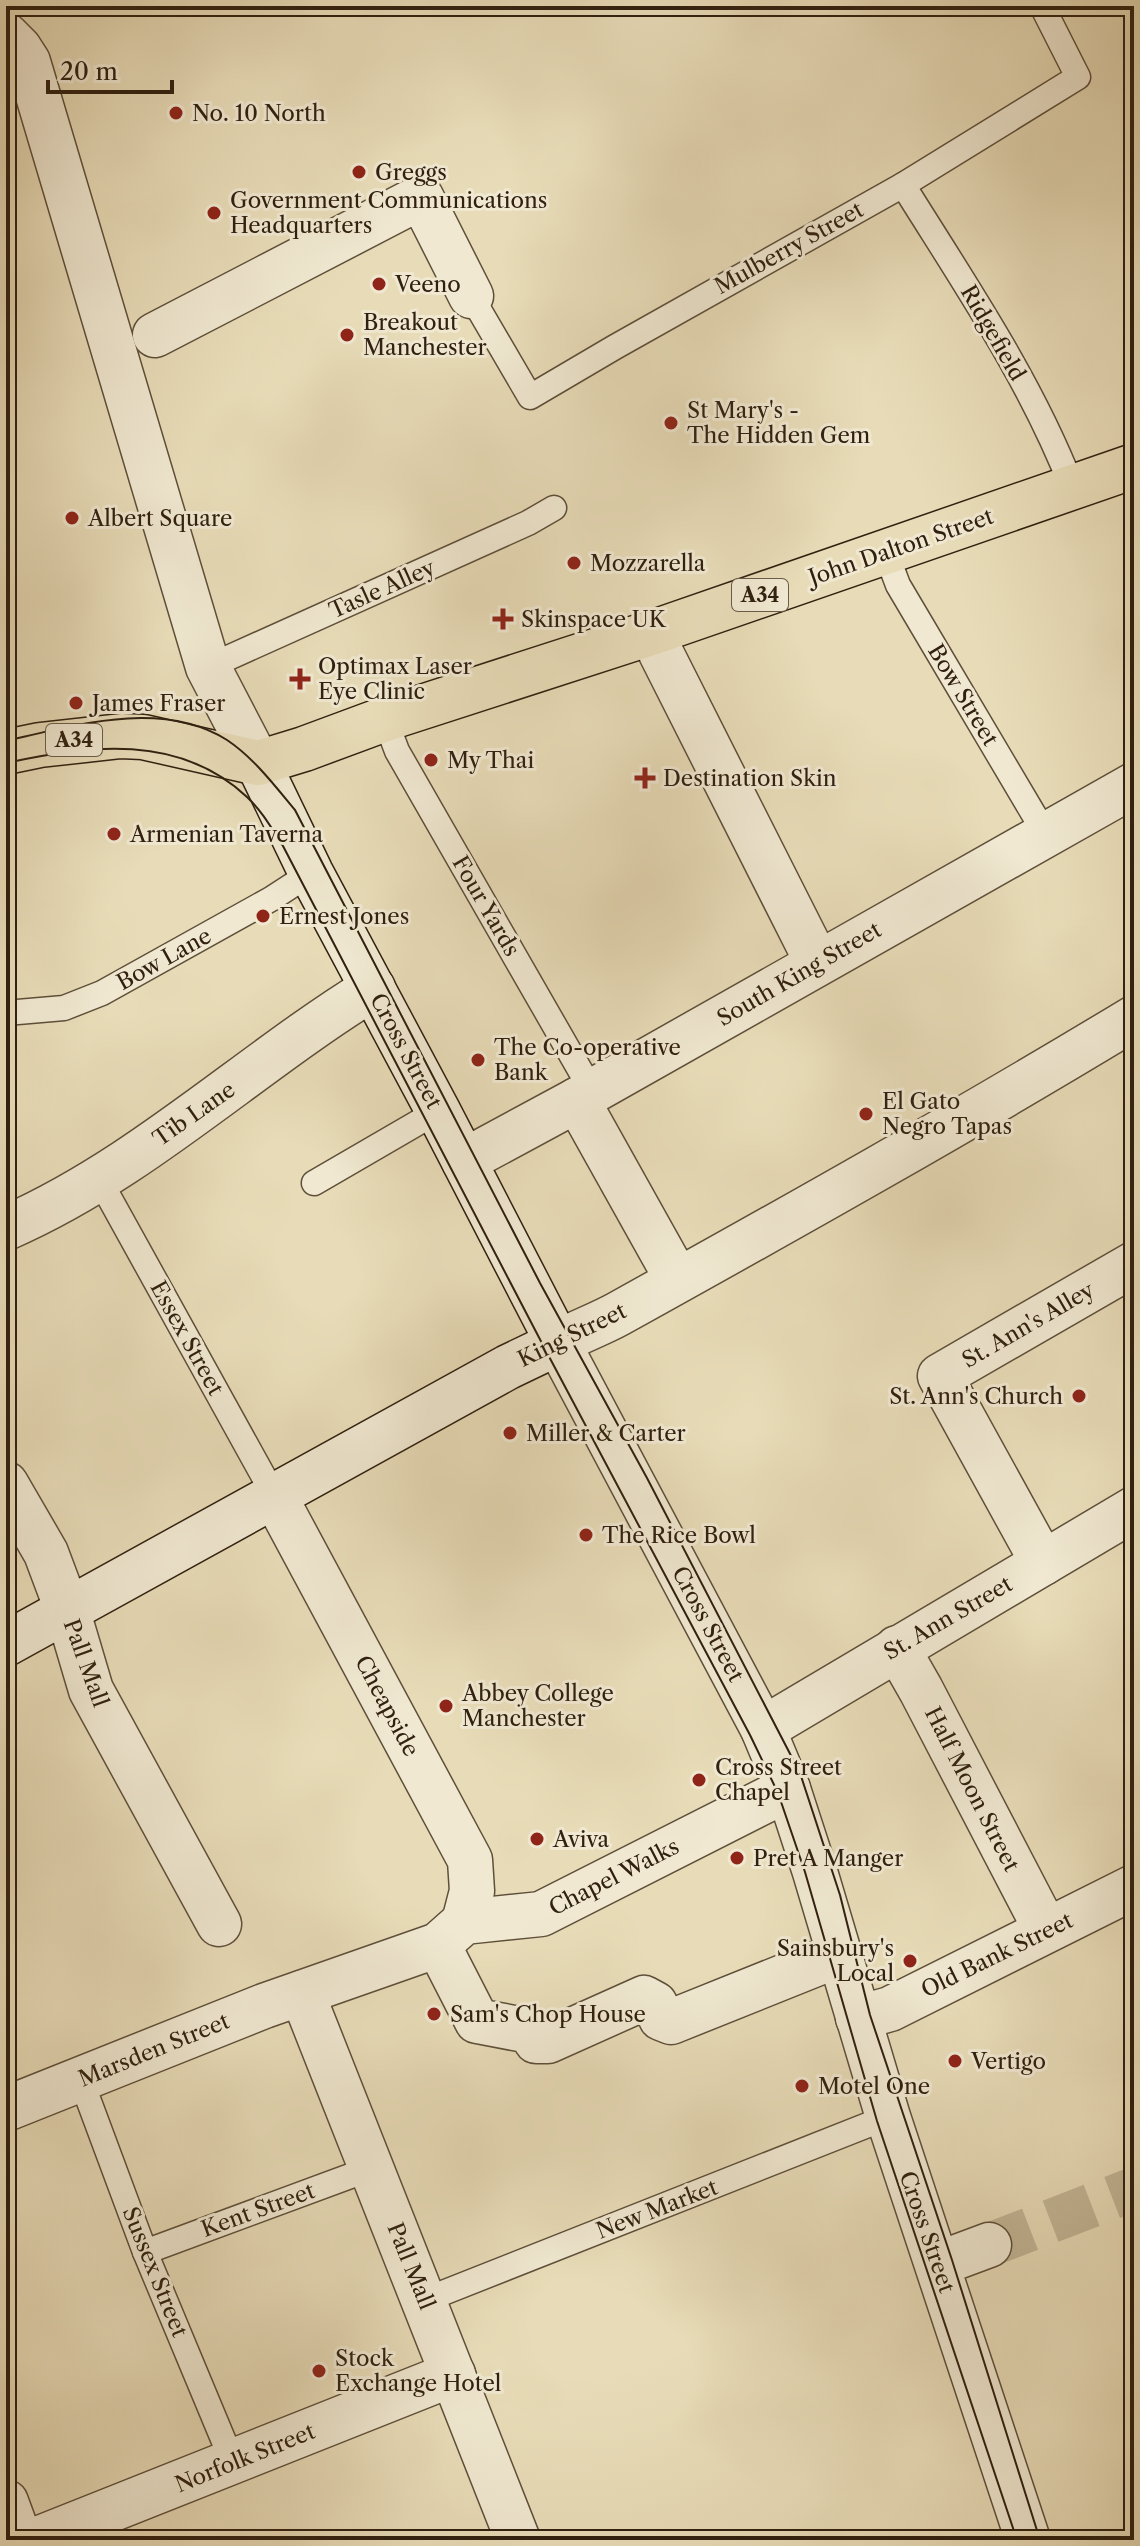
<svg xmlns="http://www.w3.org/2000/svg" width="1140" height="2546" font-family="'Libre Caslon Text',serif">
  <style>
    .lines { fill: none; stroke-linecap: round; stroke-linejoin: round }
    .street-tunnel { stroke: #c3b696; stroke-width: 44; stroke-dasharray: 44 22; stroke-linecap: butt }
    .lane-casing { stroke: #5e4f3a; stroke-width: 27 }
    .street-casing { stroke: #5e4f3a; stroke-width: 47 }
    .secondary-casing { stroke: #302010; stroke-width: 47 }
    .primary-casing { stroke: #302010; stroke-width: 47 }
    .lane { stroke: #f0e8d1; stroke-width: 24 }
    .street { stroke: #f0e8d1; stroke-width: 44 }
    .secondary { stroke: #f0e8d1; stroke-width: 44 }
    .primary { stroke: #e8dcb8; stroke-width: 44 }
    .tram { stroke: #302010; stroke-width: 2 }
    .poi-dot { fill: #8f2418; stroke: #f0e8d1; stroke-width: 3 }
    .labels { text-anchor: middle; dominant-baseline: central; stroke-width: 6; stroke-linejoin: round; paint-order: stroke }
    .shield { fill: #f0e8d1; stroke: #6a5c4a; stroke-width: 2 }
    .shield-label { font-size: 20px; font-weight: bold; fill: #302010 }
    .poi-label { font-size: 22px; fill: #302010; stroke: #f0e8d1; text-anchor: start }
    .street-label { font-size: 22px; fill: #302010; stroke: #f0e8d1 }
  </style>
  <rect width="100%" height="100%" fill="#e8dcb8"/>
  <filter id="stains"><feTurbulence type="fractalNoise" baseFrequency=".0025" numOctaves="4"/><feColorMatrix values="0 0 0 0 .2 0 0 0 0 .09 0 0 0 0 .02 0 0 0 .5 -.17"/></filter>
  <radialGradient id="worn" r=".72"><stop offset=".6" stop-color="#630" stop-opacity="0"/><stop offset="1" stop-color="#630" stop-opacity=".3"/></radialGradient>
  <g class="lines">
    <path class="street-tunnel" d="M989,2245L1134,2189"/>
    <defs>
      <g id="lane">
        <path d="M903,185C964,283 1030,379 1072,487"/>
        <path d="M471,296L530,397L615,347L903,185L1078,77L1042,6"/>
        <path d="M886,553L898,585L1046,835"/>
        <path d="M208,667L528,523L554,508"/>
        <path d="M385,719L397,751L592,1091"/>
        <path d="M6,1013L64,1008L102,993L271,899L311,873"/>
        <path d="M99,1179L275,1497"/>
        <path d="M314,1183L438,1111"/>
        <path d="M81,2080L145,2252L233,2463"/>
        <path d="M145,2252L372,2168"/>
        <path d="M425,2300L888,2117"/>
      </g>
      <g id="street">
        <path d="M6,35L19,48L28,62L208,667L258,763"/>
        <path d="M155,335L421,197L471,296"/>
        <path d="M654,632L661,653L817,962"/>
        <path d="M577,1100L677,1279"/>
        <path d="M464,1161L577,1100L1134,785"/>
        <path d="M6,1228C141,1169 249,1064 373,988"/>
        <path d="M6,1484L46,1553L67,1609L91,1690L219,1924"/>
        <path d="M275,1497L470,1860L472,1891L464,1922"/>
        <path d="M1043,1563L940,1376L1134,1264"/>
        <path d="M897,1648L921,1690L1046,1930"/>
        <path d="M763,1729L1134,1509"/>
        <path d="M438,1945L477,2021L530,2031L536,2041H548L644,1998L655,2004L661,2018L671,2022L838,1955"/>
        <path d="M302,1993L518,2540"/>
        <path d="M858,2018L890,2009L1134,1887"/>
        <path d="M6,2109L264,2006L438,1945L464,1922L541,1914L788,1789"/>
        <path d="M938,2264L989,2245"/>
        <path d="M6,2502L20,2540"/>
        <path d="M35,2540L453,2374"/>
        <path d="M1028,2540L888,2117L815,1872L788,1789L763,1729L558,1343C577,1332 598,1325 618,1314C791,1218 964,1121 1134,1018"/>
      </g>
      <path id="secondary" d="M6,1644L508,1367L558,1343L438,1111L311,873L258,763"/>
      <path id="primary" d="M6,752L40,745L121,736L143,737L258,763L304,749L385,719L654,632L1134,466"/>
    </defs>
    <use href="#lane" class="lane-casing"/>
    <use href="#street" class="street-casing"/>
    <use href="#secondary" class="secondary-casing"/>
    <use href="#primary" class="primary-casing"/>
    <use href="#lane" class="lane"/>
    <use href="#street" class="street"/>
    <use href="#secondary" class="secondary"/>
    <use href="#primary" class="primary"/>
    <g class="tram">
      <path d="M6,741C75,725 162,699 227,740C254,758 275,786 295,810L540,1283L647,1478L800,1773L840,1895L870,2015L952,2260L1040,2540"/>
      <path d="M6,763C89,745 179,733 247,797C262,811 272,829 283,846L545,1349L750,1735L778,1793L805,1872L877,2121L1017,2540"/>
    </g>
  </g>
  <g class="poi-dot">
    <circle cx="176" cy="113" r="8"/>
    <circle cx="359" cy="172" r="8"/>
    <circle cx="214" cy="213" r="8"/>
    <circle cx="379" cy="284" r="8"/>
    <circle cx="347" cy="335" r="8"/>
    <circle cx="671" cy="423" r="8"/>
    <circle cx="72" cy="518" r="8"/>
    <circle cx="574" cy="563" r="8"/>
    <path d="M499 607h8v8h8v8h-8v8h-8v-8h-8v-8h8z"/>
    <path d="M296 667h8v8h8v8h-8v8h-8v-8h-8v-8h8z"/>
    <circle cx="76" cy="703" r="8"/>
    <circle cx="431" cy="760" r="8"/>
    <path d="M641 766h8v8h8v8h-8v8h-8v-8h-8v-8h8z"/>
    <circle cx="114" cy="834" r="8"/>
    <circle cx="263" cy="916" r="8"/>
    <circle cx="478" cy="1060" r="8"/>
    <circle cx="866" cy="1114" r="8"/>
    <circle cx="1079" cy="1396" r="8"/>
    <circle cx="510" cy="1433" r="8"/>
    <circle cx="586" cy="1535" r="8"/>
    <circle cx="446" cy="1706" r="8"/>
    <circle cx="699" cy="1780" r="8"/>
    <circle cx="537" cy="1839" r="8"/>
    <circle cx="737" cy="1858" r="8"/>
    <circle cx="910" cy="1961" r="8"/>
    <circle cx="434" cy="2014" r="8"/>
    <circle cx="955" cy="2061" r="8"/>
    <circle cx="802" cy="2086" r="8"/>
    <circle cx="319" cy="2371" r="8"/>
  </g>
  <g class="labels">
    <g class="shield">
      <rect x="732" y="579" width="56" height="32" rx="6"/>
      <rect x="46" y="724" width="56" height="32" rx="6"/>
    </g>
    <g class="shield-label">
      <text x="760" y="595">A34</text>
      <text x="74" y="740">A34</text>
    </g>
    <g class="poi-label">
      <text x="192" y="113">No. 10 North</text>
      <text x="375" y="172">Greggs</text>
      <text x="230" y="200">Government Communications<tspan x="230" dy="25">Headquarters</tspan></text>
      <text x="395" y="284">Veeno</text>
      <text x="363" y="322">Breakout<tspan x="363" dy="25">Manchester</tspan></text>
      <text x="687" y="410">St Mary's -<tspan x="687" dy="25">The Hidden Gem</tspan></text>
      <text x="88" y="518">Albert Square</text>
      <text x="590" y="563">Mozzarella</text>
      <text x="521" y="619">Skinspace UK</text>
      <text x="318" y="666">Optimax Laser<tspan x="318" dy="25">Eye Clinic</tspan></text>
      <text x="92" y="703">James Fraser</text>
      <text x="447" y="760">My Thai</text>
      <text x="663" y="778">Destination Skin</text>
      <text x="130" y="834">Armenian Taverna</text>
      <text x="279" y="916">Ernest Jones</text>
      <text x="494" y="1047">The Co-operative<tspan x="494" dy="25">Bank</tspan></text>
      <text x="882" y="1101">El Gato<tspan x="882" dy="25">Negro Tapas</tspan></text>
      <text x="1063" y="1396" text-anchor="end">St. Ann's Church</text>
      <text x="526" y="1433">Miller &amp; Carter</text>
      <text x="602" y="1535">The Rice Bowl</text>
      <text x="462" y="1693">Abbey College<tspan x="462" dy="25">Manchester</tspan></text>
      <text x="715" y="1767">Cross Street<tspan x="715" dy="25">Chapel</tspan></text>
      <text x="553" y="1839">Aviva</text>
      <text x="753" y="1858">Pret A Manger</text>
      <text x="894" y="1948" text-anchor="end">Sainsbury's<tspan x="894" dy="25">Local</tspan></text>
      <text x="450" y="2014">Sam's Chop House</text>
      <text x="971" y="2061">Vertigo</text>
      <text x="818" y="2086">Motel One</text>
      <text x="335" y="2358">Stock<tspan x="335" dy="25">Exchange Hotel</tspan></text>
    </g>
    <g class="street-label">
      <text transform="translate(789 248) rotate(-29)">Mulberry Street</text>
      <text transform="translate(993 333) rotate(60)">Ridgefield</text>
      <text transform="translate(901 547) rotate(-19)">John Dalton Street</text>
      <text transform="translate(382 589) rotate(-24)">Tasle Alley</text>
      <text transform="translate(963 695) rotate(59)">Bow Street</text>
      <text transform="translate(486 906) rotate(60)">Four Yards</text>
      <text transform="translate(164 959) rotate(-29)">Bow Lane</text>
      <text transform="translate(799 974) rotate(-30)">South King Street</text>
      <text transform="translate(406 1051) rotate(62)">Cross Street</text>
      <text transform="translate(194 1114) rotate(-35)">Tib Lane</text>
      <text transform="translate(1028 1325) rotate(-30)">St. Ann's Alley</text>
      <text transform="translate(572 1335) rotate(-26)">King Street</text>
      <text transform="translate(187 1338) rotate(61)">Essex Street</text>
      <text transform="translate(948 1618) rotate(-30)">St. Ann Street</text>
      <text transform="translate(708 1624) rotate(62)">Cross Street</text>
      <text transform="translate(86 1663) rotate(70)">Pall Mall</text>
      <text transform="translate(387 1706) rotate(62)">Cheapside</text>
      <text transform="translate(972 1789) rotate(63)">Half Moon Street</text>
      <text transform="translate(614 1877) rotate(-27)">Chapel Walks</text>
      <text transform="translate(997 1955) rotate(-26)">Old Bank Street</text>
      <text transform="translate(154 2050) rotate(-22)">Marsden Street</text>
      <text transform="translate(657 2209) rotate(-21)">New Market</text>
      <text transform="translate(258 2210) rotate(-20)">Kent Street</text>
      <text transform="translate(927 2232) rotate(71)">Cross Street</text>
      <text transform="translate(411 2266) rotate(68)">Pall Mall</text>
      <text transform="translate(155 2272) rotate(68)">Sussex Street</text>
      <text transform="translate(245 2458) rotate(-22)">Norfolk Street</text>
    </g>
  </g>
  <rect width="1140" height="2546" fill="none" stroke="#e8dcb8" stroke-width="32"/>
  <rect x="8" y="8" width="1124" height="2530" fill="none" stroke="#302010" stroke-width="4"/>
  <rect x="16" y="16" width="1108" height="2514" fill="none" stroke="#302010" stroke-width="2"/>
  <path d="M48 80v12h124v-12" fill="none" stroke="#302010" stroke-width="4"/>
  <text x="60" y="80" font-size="24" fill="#302010" stroke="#f0e8d1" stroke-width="6" paint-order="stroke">20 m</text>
  <rect width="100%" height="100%" filter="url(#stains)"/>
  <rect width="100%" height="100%" fill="url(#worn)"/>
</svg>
